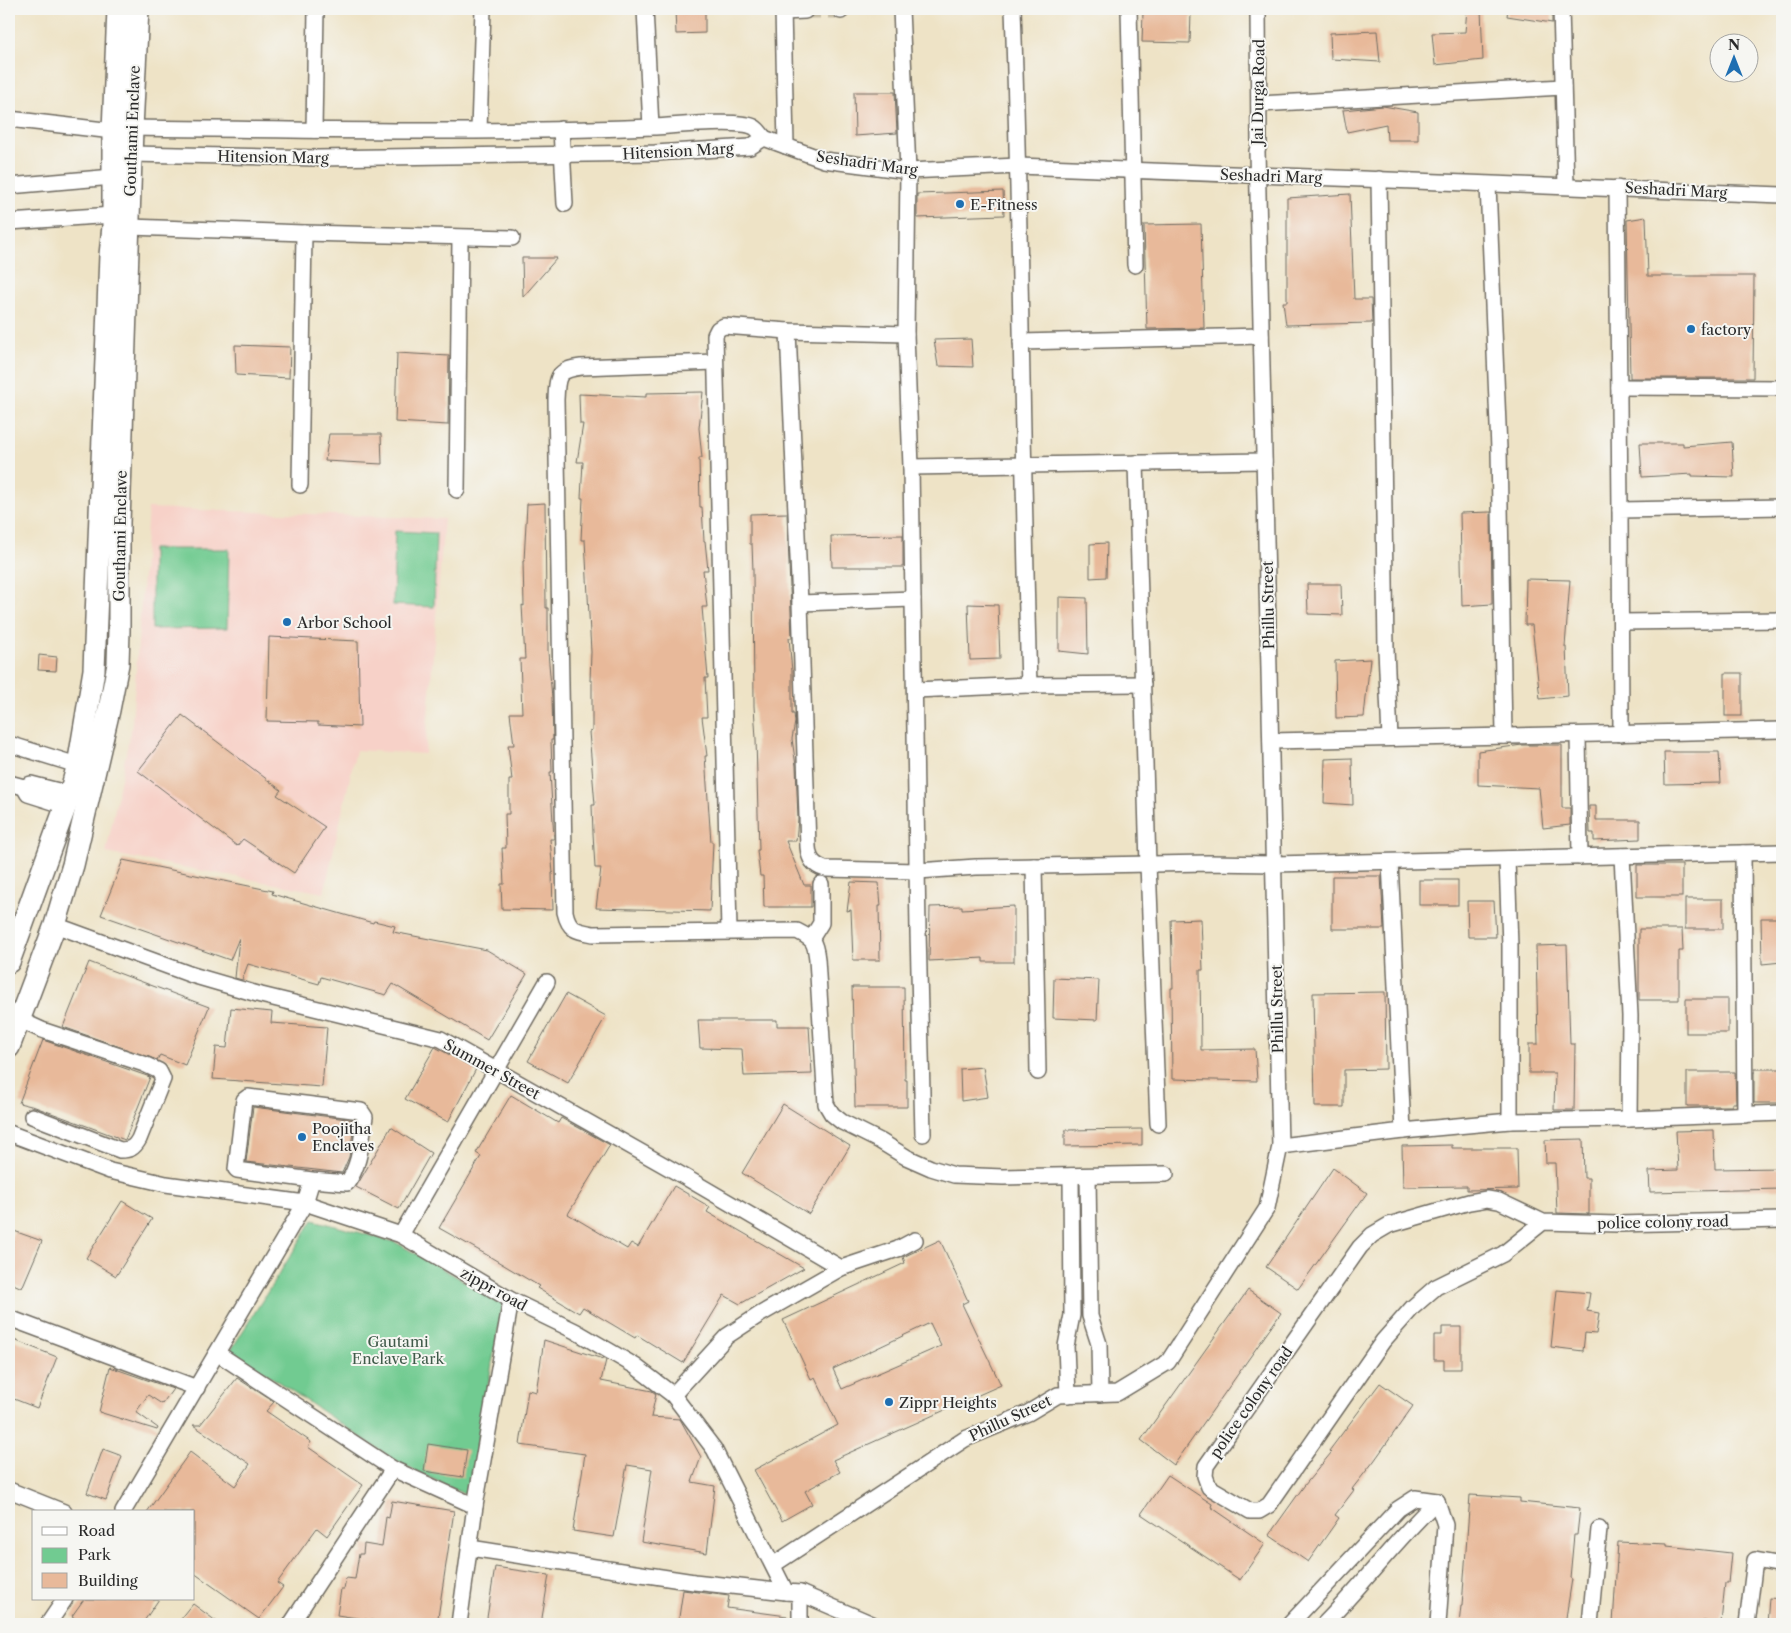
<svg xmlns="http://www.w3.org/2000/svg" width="1791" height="1633" font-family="'Libre Caslon Text',serif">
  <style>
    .built { fill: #f7d1c8 }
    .green { fill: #71cb91; stroke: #4e7b5e }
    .building { fill: #e8b99a; fill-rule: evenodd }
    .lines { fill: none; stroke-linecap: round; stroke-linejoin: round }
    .street-tunnel { stroke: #c7bea7; stroke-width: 15; stroke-dasharray: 15 8; stroke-linecap: butt }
    .street-casing { stroke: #6f6b61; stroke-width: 18 }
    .secondary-casing { stroke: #6f6b61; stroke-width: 24 }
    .street { stroke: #fff; stroke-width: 15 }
    .secondary { stroke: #fff; stroke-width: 21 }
    .poi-dot { fill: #1f6fb2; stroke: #f6f6f2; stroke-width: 2 }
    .labels { text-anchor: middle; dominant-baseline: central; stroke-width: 4; stroke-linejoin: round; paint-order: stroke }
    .street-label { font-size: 15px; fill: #2b2b2b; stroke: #f6f6f2 }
    .poi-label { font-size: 15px; fill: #2b2b2b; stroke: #f6f6f2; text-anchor: start }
    .park-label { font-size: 15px; fill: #405b4a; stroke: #f6f6f2 }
  </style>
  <rect width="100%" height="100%" fill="#f6f6f2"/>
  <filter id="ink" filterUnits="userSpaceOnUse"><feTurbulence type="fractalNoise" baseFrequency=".02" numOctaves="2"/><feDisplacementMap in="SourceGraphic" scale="10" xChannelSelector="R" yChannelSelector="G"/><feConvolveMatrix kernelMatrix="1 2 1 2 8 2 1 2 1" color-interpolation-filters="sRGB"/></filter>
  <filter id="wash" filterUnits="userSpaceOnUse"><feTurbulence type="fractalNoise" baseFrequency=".0096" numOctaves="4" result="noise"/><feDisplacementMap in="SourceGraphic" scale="20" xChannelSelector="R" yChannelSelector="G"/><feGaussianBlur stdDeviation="1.12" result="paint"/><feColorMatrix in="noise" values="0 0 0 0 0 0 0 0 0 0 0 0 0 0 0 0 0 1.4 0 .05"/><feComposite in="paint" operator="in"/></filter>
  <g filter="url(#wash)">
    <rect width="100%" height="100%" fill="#eee3c6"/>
    <path class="built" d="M148,508L444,519L425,754L356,750L324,893L106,853L132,724Z"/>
    <g class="green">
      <path d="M395,531L436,533L434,607L393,605Z"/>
      <path d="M152,549H229L227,628L152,629Z"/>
      <path d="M313,1220L395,1242L503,1303L468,1496L399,1463L231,1350Z"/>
    </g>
    <g id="blocks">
      <g class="building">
        <path d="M675,9H705V33L676,34Z"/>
        <path d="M1467,9H1481L1483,60L1435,65L1432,33L1465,32Z"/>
        <path d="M1508,9H1552V23L1507,16Z"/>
        <path d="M1143,12L1191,13L1190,43L1142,42Z"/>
        <path d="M1377,31L1380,62L1331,59L1330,33Z"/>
        <path d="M854,92H895L897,133L855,136Z"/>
        <path d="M1383,106L1418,112V140H1387L1386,124L1347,132L1343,110Z"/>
        <path d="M1003,191L1004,215L917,218V194Z"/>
        <path d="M1350,194L1354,299H1371L1372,323L1286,325L1283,302H1287V198Z"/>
        <path d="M1646,217L1648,276H1754L1753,378H1630L1627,220Z"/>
        <path d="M1201,224L1204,328L1147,329L1144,225Z"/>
        <path d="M522,258H557L523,297Z"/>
        <path d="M971,339L973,367L938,366L934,340Z"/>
        <path d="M235,345L290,347L289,378L236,375Z"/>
        <path d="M397,353L449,356L448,425L395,422Z"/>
        <path d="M703,392L699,428L702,458H699L700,507H702L704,541H705L708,570H703L707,607H702L708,678H705L707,717H702L707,756H705L711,842H713L710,911L596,908L601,868H595L593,833L592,805H595L589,732L592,731V681H590L591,652L585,540H581L583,498H581L583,462H577L583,424H580L579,394L646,397V393Z"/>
        <path d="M329,434H381L382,464L325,461Z"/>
        <path d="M1732,442L1734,477L1692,476V474L1642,477L1640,443H1683V446Z"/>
        <path d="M545,503L546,608H548V652L552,698L553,740H551L552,772H550L554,839H550L553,873H552L553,910L502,909L501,884H504L502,848H506L505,814H509V780H512L508,745H514L510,713H522L520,659H525L522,605L524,606L523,561H524L527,504Z"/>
        <path d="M1491,512L1492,604L1462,606L1460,513Z"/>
        <path d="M787,513L792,638H789L792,671V714H794L795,722L792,739L796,766L798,819L796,841H786L804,885H811V907H764L763,876H760L757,850H759L756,739L754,706L753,571L752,544H750V514Z"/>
        <path d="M903,535V567H832L831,536Z"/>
        <path d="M1107,543L1106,577L1090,578V544Z"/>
        <path d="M1526,579L1570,580L1565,647H1566L1568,696L1540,699L1532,625H1525Z"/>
        <path d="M1307,584H1341L1342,615L1308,614Z"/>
        <path d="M1059,597L1087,598L1088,654L1059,651Z"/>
        <path d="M968,604L998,605L1000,659L970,660Z"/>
        <path d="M269,637L358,641L360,727L318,725V722L267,721Z"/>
        <path d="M39,655L57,657L56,671L38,670Z"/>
        <path d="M1370,659L1364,717L1336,718L1335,661Z"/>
        <rect x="1725" y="673" width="17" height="43"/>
        <path d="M182,715L281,790L277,795L325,827L294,873L243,839L237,846L138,771Z"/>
        <path d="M1522,745H1562V808H1570V825L1543,828L1539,788L1478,785V751Z"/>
        <path d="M1664,752H1719L1721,783L1665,784Z"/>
        <path d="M1352,758L1353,805L1324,803L1325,759Z"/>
        <path d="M1589,806H1596V820H1640V839L1594,841V833H1590Z"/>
        <path d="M123,860L273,891L272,894L373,923L374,921L395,926L393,932L487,950L527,974L487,1040L393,984L386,995L321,977L319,984L248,964L242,980L235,978L239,938L230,960L101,915Z"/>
        <rect x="1637" y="865" width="45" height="32"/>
        <path d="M1332,876H1381L1384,929H1332Z"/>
        <rect x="1419" y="880" width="39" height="25"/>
        <path d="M851,882L879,883L881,906H879L880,960H853L851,910L847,911Z"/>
        <rect x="1685" y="899" width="38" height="30"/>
        <path d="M1467,901H1494L1496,937H1468Z"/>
        <path d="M962,906V909L1014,906V962H983V958L929,961L930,907Z"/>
        <path d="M1761,918H1782V962L1762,964Z"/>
        <path d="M1201,919L1203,970H1200L1201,1050L1255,1049L1257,1081L1172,1079L1171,988H1173L1171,920Z"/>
        <path d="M1639,929H1682L1683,951H1679V1000H1639Z"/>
        <path d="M1567,945L1570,1044H1575L1574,1110H1554L1555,1073H1529V1044H1538L1536,946Z"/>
        <path d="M89,962L209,1007L185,1065L160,1055L157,1060L63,1027Z"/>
        <path d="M1054,978L1099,980L1097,1020L1053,1018Z"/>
        <path d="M852,987H904L905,1080H907V1107H855Z"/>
        <path d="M1385,992L1386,1069L1344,1070V1107H1315L1313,993Z"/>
        <path d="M566,994L606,1016L568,1083L528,1061Z"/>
        <rect x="1686" y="999" width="42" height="34"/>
        <path d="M231,1008L272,1012L271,1023L327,1027L322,1087L213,1079L216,1047L227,1048Z"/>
        <path d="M698,1020H777V1026H809L812,1074L744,1076L742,1049L700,1048Z"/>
        <path d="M43,1040L150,1077L125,1140L35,1107L19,1103Z"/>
        <path d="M435,1047L476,1069L448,1122L405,1099Z"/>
        <path d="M983,1067L988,1097L961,1101L960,1069Z"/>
        <path d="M1755,1069H1782V1103H1754V1072H1755Z"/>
        <path d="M1687,1072H1735L1736,1103H1732V1106H1687Z"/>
        <path d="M511,1095L558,1123L561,1118L610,1145L568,1214L627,1249L631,1243L638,1247L674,1186L710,1207L707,1212L804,1268L740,1304L724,1295L683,1363L637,1335L635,1338L583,1307L579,1313L537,1288L539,1286L487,1255L439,1228L481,1156L476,1153Z"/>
        <path d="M783,1104L850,1146L809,1214L742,1173Z"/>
        <path d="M253,1107L355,1120L349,1157L342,1173L246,1162Z"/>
        <path d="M391,1127L431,1153L399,1209L356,1187Z"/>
        <path d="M1142,1129V1145L1065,1146V1130Z"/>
        <path d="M1714,1130L1715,1169L1782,1168V1189L1650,1192L1649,1171L1678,1170L1676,1131Z"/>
        <path d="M1583,1139L1584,1178H1589V1214L1557,1213L1555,1163H1546L1545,1140Z"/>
        <path d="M1452,1145V1148H1517L1518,1189L1467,1190V1186L1403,1187L1402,1146Z"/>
        <path d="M1333,1168L1367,1193L1298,1289L1266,1267Z"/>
        <path d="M122,1201L152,1219L116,1276L86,1258Z"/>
        <path d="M14,1231L42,1241L22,1288L9,1282V1243Z"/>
        <path d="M940,1240L968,1301L962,1304L1001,1385L833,1460L840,1472L805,1491L812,1504L782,1521L754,1470L838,1425L815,1377L811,1379L783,1320L905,1263L903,1257ZM930,1323L941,1346L842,1389L833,1369Z"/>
        <path d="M1248,1290L1281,1313L1174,1465L1141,1440Z"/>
        <path d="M1557,1290L1590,1293L1587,1311L1599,1313L1596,1334L1585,1333L1583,1351L1551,1347Z"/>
        <path d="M1442,1327H1461V1369H1444V1360H1434V1335H1442Z"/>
        <path d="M9,1338L57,1357L37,1408L9,1397Z"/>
        <path d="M544,1340L606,1360L601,1381L652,1391L656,1394L651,1417L680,1419L701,1457L692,1482L715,1486L707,1553L641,1542L652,1469L627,1465L614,1537L573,1531L585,1454L520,1445L528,1390L536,1392Z"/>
        <path d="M110,1367L173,1389L162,1404L148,1395L136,1412L158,1428L157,1430L99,1412Z"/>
        <path d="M237,1378L274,1402L266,1411L311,1442L308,1447L363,1485L327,1536L317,1528L277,1583L283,1587L259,1619L194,1573V1512H147L190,1452L235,1486L250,1464L193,1425H200Z"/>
        <path d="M1380,1383L1413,1406L1374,1461L1352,1489L1354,1490L1335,1515L1339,1518L1308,1562L1269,1535L1304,1486L1331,1453L1329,1451Z"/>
        <path d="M428,1444L467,1450L463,1477L424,1471Z"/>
        <path d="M103,1449L122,1456L106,1500L87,1493Z"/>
        <path d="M1168,1475L1212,1504L1211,1507L1265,1544L1240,1580L1141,1514Z"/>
        <path d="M1470,1495L1520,1498V1502L1580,1508L1577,1535H1574L1570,1578L1572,1579L1565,1624H1459L1461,1606H1462Z"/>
        <path d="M392,1501L454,1511L437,1624H397L337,1615L341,1589H344L346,1578L355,1579L359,1554H363L364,1544L382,1547L386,1517L389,1518Z"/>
        <path d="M1618,1542L1667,1544V1546L1731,1553L1728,1583H1725L1721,1623L1703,1621V1624H1613Z"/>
        <path d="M495,1567L549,1575L541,1624H486Z"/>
        <path d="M683,1590L729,1596L727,1608L787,1616L786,1624H678Z"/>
        <path d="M1769,1598L1782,1599V1624H1767Z"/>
        <path d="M84,1599H159L142,1624H83L72,1616Z"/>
        <path d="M193,1604L220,1624H177Z"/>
      </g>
    </g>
  </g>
  <g filter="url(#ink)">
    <use href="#blocks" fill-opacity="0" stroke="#6f6b61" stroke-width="1"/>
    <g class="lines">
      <path class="street-tunnel" d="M805,11H841"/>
      <defs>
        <g id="street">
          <path d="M645,9L651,127"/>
          <path d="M783,9L786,146"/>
          <path d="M901,9L908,171L906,334L911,467L918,931L923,1134"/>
          <path d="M1013,9C1021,234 1022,459 1029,685L1143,684"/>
          <path d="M1129,9L1135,265"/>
          <path d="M1561,9L1566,186"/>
          <path d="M841,11L843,9"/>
          <path d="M783,12L805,11"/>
          <path d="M1259,104L1563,87"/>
          <path d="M9,119L113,131"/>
          <path d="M132,128C305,130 479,134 653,127C673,126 739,119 754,127C758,129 762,135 764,138"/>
          <path d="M561,129L565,204"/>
          <path d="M314,130L316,9"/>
          <path d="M479,130L483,9"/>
          <path d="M764,138L824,160L908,171L1018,166L1782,195"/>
          <path d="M131,154L318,158L655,153L750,147L764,138"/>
          <path d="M1379,179L1386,649L1390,738"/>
          <path d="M1488,185L1499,449L1504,736"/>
          <path d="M9,186L113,177"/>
          <path d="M1617,188L1620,510"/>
          <path d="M9,222L113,215"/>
          <path d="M129,227L304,233L512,238"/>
          <path d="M788,331L800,603L808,847C809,859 813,865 825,869L918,871L976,867L1208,863L1274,864L1782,852"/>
          <path d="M1021,342L1261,336"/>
          <path d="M715,362L581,367C557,370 557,376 556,400L565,912C569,930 576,931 593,934L797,931C813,939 815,941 817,959L826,1104L832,1114L842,1122L880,1141L906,1157L931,1168L954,1175L1003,1177L1166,1174"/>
          <path d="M1619,387L1782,388"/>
          <path d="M1136,463L1148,864L1158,1124"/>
          <path d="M911,467L1264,461"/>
          <path d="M300,485L304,233"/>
          <path d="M457,490L460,238"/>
          <path d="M800,603L913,599"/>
          <path d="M1621,622L1782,620"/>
          <path d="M915,690L1029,685"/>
          <path d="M1621,734L1620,510L1782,507"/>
          <path d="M1578,735L1580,857"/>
          <path d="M1271,741L1782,730"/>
          <path d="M9,744L77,765"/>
          <path d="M9,783L24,787"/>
          <path d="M66,806L28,794L24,787L31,784L70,794"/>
          <path d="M1743,853L1745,1115"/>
          <path d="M1622,856L1630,1016L1629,1119"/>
          <path d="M1507,859L1510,946V1121"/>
          <path d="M1034,866L1038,1072"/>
          <path d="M55,925L192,975L261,995L441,1039L685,1177L841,1268"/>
          <path d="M729,931L715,335L718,329L724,326L788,331L906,334"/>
          <path d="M811,939L821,923V884"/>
          <path d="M9,1015L42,1030L144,1064L159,1071L163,1079L139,1139C134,1148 130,1150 120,1150L32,1116"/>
          <path d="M1403,1131L1510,1121L1629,1119L1782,1113"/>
          <path d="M9,1133L110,1171L166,1184L305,1203L401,1235L511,1300L575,1331L635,1366L673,1395L714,1449L786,1592L800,1593V1624"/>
          <path d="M1280,1146L1403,1131L1390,862"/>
          <path d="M1088,1176L1090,1316L1099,1344L1100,1394"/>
          <path d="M1543,1222L1503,1254L1436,1287L1413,1307L1383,1341L1269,1505L1259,1511H1250L1209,1487L1205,1476L1206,1466L1360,1247L1372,1235L1389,1225L1469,1202L1487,1199L1499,1201L1543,1222L1618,1224L1782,1220"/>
          <path d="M401,1235L547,982"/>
          <path d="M9,1318L197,1388"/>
          <path d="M217,1353L393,1469L475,1506"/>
          <path d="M673,1395L727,1336L759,1315L841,1268L898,1249L915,1240"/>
          <path d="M1068,1395L1066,1346L1072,1315L1071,1176"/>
          <path d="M9,1490L64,1512"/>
          <path d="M1437,1501L1445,1525L1438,1624"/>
          <path d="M123,1512L305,1203L312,1180L237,1170L236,1169L244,1100L248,1097L361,1111L365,1117C361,1140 361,1164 347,1183L312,1180"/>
          <path d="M470,1548L694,1582L786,1592"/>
          <path d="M773,1565L965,1439L1028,1413L1058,1395L1117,1393L1168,1362L1267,1208L1280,1146L1257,151L1259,145L1258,9"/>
          <path d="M800,1593L872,1624"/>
          <path d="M48,1624L65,1599"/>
          <path d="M291,1624L393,1469"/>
          <path d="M459,1624L475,1506L511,1300"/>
          <path d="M1290,1624L1398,1509L1415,1498L1437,1501"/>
          <path d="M1324,1624C1363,1585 1396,1539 1437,1501"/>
          <path d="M1590,1624L1599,1529"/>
          <path d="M1747,1624L1755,1560L1782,1565"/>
        </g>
        <g id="secondary">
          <path d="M9,962L70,794L79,760L94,670L110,255L113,226V131L118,9"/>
          <path d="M9,1047L55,925L73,865L109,710L118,664L119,631V523L132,128L138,9"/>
        </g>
      </defs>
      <use href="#street" class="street-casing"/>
      <use href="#secondary" class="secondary-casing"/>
      <use href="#street" class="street"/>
      <use href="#secondary" class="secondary"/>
    </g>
  </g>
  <g class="poi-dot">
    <circle cx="960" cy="204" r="5"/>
    <circle cx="1691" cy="329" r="5"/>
    <circle cx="287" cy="622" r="5"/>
    <circle cx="302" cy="1137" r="5"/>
    <circle cx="889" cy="1402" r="5"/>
  </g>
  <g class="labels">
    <g class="street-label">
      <text transform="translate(1258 92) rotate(-89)">Jai Durga Road</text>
      <text transform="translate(132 131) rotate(-88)">Gouthami Enclave</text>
      <text transform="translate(678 151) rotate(-3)">Hitension Marg</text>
      <text transform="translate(273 157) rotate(1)">Hitension Marg</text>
      <text transform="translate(867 163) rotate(8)">Seshadri Marg</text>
      <text transform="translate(1271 176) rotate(2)">Seshadri Marg</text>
      <text transform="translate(1676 190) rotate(3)">Seshadri Marg</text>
      <text transform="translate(120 536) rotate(-89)">Gouthami Enclave</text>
      <text transform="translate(1268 605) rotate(-91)">Phillu Street</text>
      <text transform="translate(1277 1009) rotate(-91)">Phillu Street</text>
      <text transform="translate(492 1069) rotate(29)">Summer Street</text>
      <text transform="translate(1663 1222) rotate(-1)">police colony road</text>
      <text transform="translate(494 1289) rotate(29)">zippr road</text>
      <text transform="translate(1251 1402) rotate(-55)">police colony road</text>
      <text transform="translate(1010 1418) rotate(-25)">Phillu Street</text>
    </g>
    <g class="poi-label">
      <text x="970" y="204">E-Fitness</text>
      <text x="1701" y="329">factory</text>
      <text x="297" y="622">Arbor School</text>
      <text x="312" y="1128">Poojitha<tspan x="312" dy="17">Enclaves</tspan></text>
      <text x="899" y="1402">Zippr Heights</text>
    </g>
    <g class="park-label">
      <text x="398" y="1341">Gautami<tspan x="398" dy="17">Enclave Park</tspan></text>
    </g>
  </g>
  <rect width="1791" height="1633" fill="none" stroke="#f6f6f2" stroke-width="30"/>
  <rect x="32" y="1510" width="162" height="90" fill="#f6f6f2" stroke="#a5a5a2"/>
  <rect x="42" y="1527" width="25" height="8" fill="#ffffff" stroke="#a5a5a2"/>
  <text x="78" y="1536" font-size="15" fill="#2b2b2b">Road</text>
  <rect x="42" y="1548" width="25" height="15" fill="#71cb91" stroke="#a5a5a2"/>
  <text x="78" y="1560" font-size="15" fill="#2b2b2b">Park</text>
  <rect x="42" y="1573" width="25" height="15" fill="#e8b99a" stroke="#a5a5a2"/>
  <text x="78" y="1586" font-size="15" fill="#2b2b2b">Building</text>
  <g transform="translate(1734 58)"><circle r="24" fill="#f6f6f2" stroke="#a5a5a2"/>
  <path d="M0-4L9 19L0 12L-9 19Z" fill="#1f6fb2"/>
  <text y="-8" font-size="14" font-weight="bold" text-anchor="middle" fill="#2b2b2b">N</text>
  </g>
</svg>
